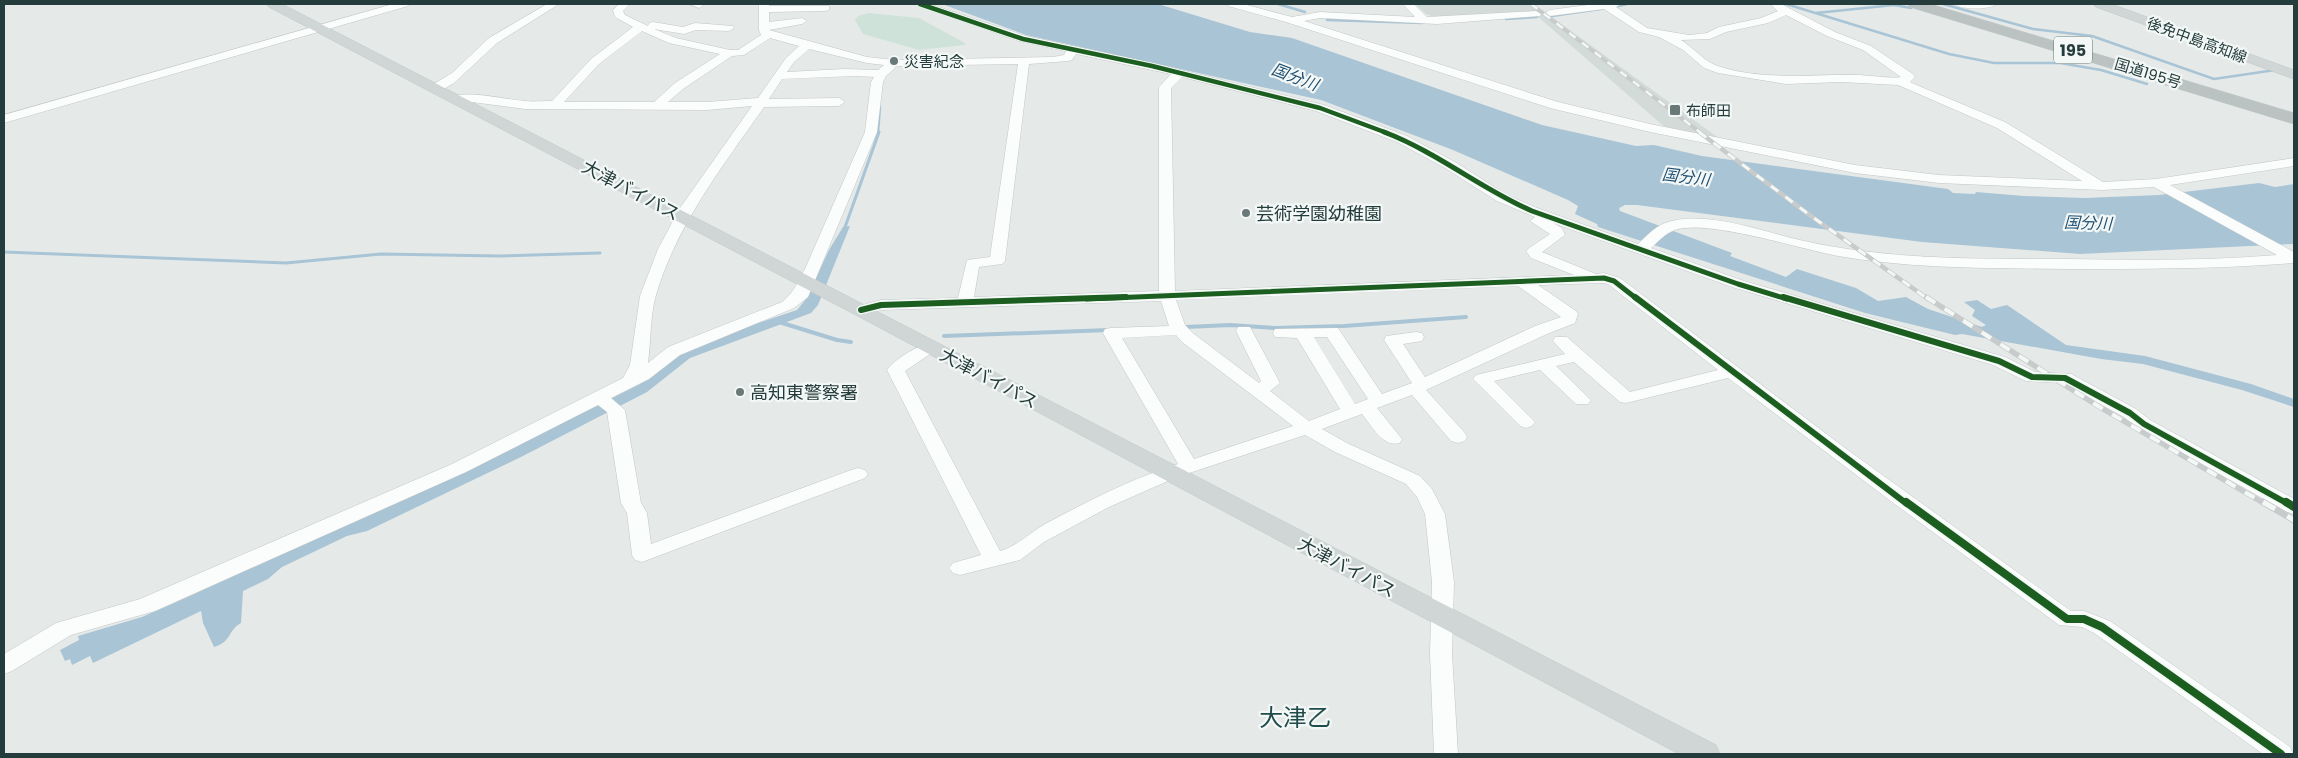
<svg xmlns="http://www.w3.org/2000/svg" width="2298" height="758" font-family="Poppins,'Noto Sans JP',sans-serif">
  <style>
    .built { fill: #d3dbd9 }
    .green { fill: #cfe2da }
    .water { fill: #a9c4d5 }
    .lines { fill: none; stroke-linecap: round; stroke-linejoin: round }
    .stream-far2 { stroke: #a9c4d5; stroke-width: 2.5 }
    .stream-far1 { stroke: #a9c4d5; stroke-width: 3 }
    .stream { stroke: #a9c4d5; stroke-width: 4 }
    .minor-casing { stroke: #c2c7c6; stroke-width: 1 }
    .major-casing { stroke: #c1c9c8; stroke-width: 1 }
    .highway-casing { stroke: #c1c9c8; stroke-width: 1 }
    .minor { fill: #fbfcfc; fill-rule: evenodd }
    .major { fill: #cfd6d5; fill-rule: evenodd }
    .highway { fill: #bbc2c2; fill-rule: evenodd }
    .rail-far3-casing { stroke: #c7cbcb; stroke-width: 4 }
    .rail-far2-casing { stroke: #c7cbcb; stroke-width: 4.5 }
    .rail-far1-casing { stroke: #c7cbcb; stroke-width: 5.5 }
    .rail-casing { stroke: #c7cbcb; stroke-width: 7 }
    .rail-far3 { stroke: #f3f8f7; stroke-width: 2.5; stroke-dasharray: 8; stroke-linecap: butt }
    .rail-far2 { stroke: #f3f8f7; stroke-width: 3; stroke-dasharray: 9; stroke-linecap: butt }
    .rail-far1 { stroke: #f3f8f7; stroke-width: 4; stroke-dasharray: 11; stroke-linecap: butt }
    .rail { stroke: #f3f8f7; stroke-width: 5; stroke-dasharray: 14; stroke-linecap: butt }
    .cycleway-far3-casing { stroke: #f3f8f7; stroke-width: 6 }
    .cycleway-far2-casing { stroke: #f3f8f7; stroke-width: 8 }
    .cycleway-far1-casing { stroke: #f3f8f7; stroke-width: 9 }
    .cycleway-casing { stroke: #f3f8f7; stroke-width: 11 }
    .cycleway-far3 { stroke: #1b5e20; stroke-width: 4.5 }
    .cycleway-far2 { stroke: #1b5e20; stroke-width: 5 }
    .cycleway-far1 { stroke: #1b5e20; stroke-width: 6 }
    .cycleway { stroke: #1b5e20; stroke-width: 8 }
    .poi-dot { fill: #687978; stroke: #f3f8f7; stroke-width: 2 }
    .labels { text-anchor: middle; dominant-baseline: central; stroke-width: 4.5; stroke-linejoin: round; paint-order: stroke }
    .far-street-label { font-size: 15px; fill: #243c3b; stroke: #f3f8f7 }
    .far-poi-label { font-size: 15px; fill: #243c3b; stroke: #f3f8f7; text-anchor: start }
    .shield { fill: #f3f8f7; stroke: #627473; stroke-width: 1 }
    .shield-label { font-size: 16px; font-weight: bold; fill: #243c3b }
    .far-water-label { font-size: 16px; font-style: italic; fill: #225173; stroke: #f3f8f7 }
    .street-label { font-size: 18px; fill: #243c3b; stroke: #f3f8f7 }
    .poi-label { font-size: 18px; fill: #243c3b; stroke: #f3f8f7; text-anchor: start }
    .near-quarter-label { font-size: 24px; fill: #214c4c; stroke: #f3f8f7 }
  </style>
  <rect width="100%" height="100%" fill="#e5eae9"/>
  <g class="built">
    <path d="M1415,4H1533L1544,12L1437,18L1426,14Z"/>
    <path d="M1536,15H1549L1720,139L1667,129Z"/>
  </g>
  <path class="green" d="M869,13L919,18L965,43V45L919,50L863,34L855,20L858,16Z"/>
  <g class="water">
    <path d="M942,4H1158L1250,32L1292,38L1542,125L1636,146L1654,145L1702,156L1948,189L1953,193L1975,194L1976,192L2024,196L2085,198L2159,195L2259,183L2275,187L2294,184V244L2080,254L1922,242L1637,205H1625L1619,208L1620,211L1732,253L1730,256L1786,277L1797,269L1856,288L1878,301L1906,297L1928,309L1982,327L1986,325L1972,316L1975,310L1964,302L1977,300L1991,309L2007,305L2066,345L2145,356L2251,384L2294,399V407L2242,390L2143,364L2101,359L1962,334L1955,335L1865,313L1598,227L1597,224L1575,214L1578,206L1568,200L1453,150L1321,100L1026,35Z"/>
    <path d="M850,226L818,305L811,313L690,358L647,392L521,457L367,531L347,536L282,567L268,579L243,591L241,623C227,631 232,642 214,647L203,623L201,611L93,663L90,656L72,665L70,659L65,661L60,650L79,640L78,636L142,617L172,604L469,470L640,384L670,359L752,325L797,310L806,299L829,250L843,227Z"/>
  </g>
  <g class="lines">
    <g class="stream-far2">
      <path d="M1278,4L1305,12"/>
      <path d="M1786,4L1949,54L1994,63H2060L2101,70L2147,84"/>
      <path d="M1943,4L2033,29L2092,36L2214,79L2275,70"/>
      <path d="M1614,7L1627,4"/>
      <path d="M1816,13L1894,5L1911,8"/>
      <path d="M1552,16L1607,8"/>
      <path d="M1506,19L1537,17"/>
      <path d="M1327,20L1422,23"/>
      <path d="M878,133L880,107"/>
    </g>
    <g class="stream-far1">
      <path d="M844,230L879,132"/>
      <path d="M4,252L286,263L381,254L499,256L600,253"/>
    </g>
    <g class="stream">
      <path d="M779,322L837,340L851,342"/>
      <path d="M1186,327L1230,325L1275,328L1344,326L1466,317"/>
      <path d="M944,336L1109,330"/>
    </g>
    <defs>
      <g id="minor">
        <path d="M393,4H409L408,6L4,123V115Z"/>
        <path d="M547,4H559L497,43L454,83L440,91H432L430,88L432,85L452,73L489,38Z"/>
        <path d="M619,4H630L623,11L625,15L648,26L649,23L653,22L683,27L695,23L733,26L734,28L729,31L696,30L684,34L654,29L676,38L730,50H738L761,35L759,30V4H769V6H829V10L825,11L769,12V22L802,18L807,21L802,24L769,30L867,57L894,60L1053,57L1064,55L1066,51L1019,41L915,4H929L1026,36L1152,63L1324,105L1407,136L1455,162L1507,195L1537,208L1638,244C1646,236 1655,227 1665,223C1701,210 1756,229 1791,238C1881,260 1974,259 2066,259C2136,260 2207,261 2277,255L2154,187L2102,190L1939,183L1855,173L1650,132L1550,108L1286,22L1228,6L1227,4H1243L1292,17L1320,12L1415,17L1403,4H1414L1427,17L1536,11L1541,14L1540,16L1437,24L1320,18L1304,21L1558,102L1650,124L1855,165L1939,175L2082,181L1997,128L1898,85L1841,82L1786,84L1718,73L1704,68L1683,50L1659,37L1639,32L1604,9L1550,16L1545,13L1550,10L1595,4H1621L1616,7L1647,28L1689,35L1707,33L1719,27L1761,18L1778,11L1772,6L1773,4H1781L1835,32L1871,46L1913,74L1915,77L1910,82L1914,84L2005,122L2103,182L2156,179L2294,158V166L2170,185L2294,252V263C2219,269 2143,269 2068,269C1991,268 1914,269 1838,256C1800,249 1707,219 1675,230C1665,233 1658,242 1651,248L1744,281L2005,357L2035,372L2071,374L2136,409L2150,420L2294,499V514L2287,512L2138,428L2124,417L2062,383L2026,381L1993,365L1732,287L1553,223L1562,228L1565,235L1542,252L1596,274L1604,273L1620,278L1845,448L2071,611H2084L2110,621L2290,747L2293,754H2263L2094,633L2082,627L2059,625L1888,499L1728,378L1626,403L1620,402L1574,362L1556,366L1591,400L1588,404H1576L1540,370L1494,381L1535,422L1532,426L1526,428L1520,426L1473,379L1476,375L1565,354L1553,341L1555,337H1567L1630,392L1718,370L1608,284L1603,283L1538,285L1576,311L1578,314L1575,323L1547,334L1426,390L1465,433L1467,437L1465,441L1458,443L1451,441L1412,395L1377,408L1402,439L1400,443C1383,448 1372,426 1362,414L1322,429L1349,444L1420,476L1432,489L1445,514L1454,582L1452,654L1458,754H1434L1430,654L1432,582L1425,514L1417,497L1406,484L1335,452L1305,435L1177,477L1109,507L1044,542L1020,560L960,575L953,573L949,568L953,563L981,555L887,370C896,358 922,341 937,344L939,348L905,371L1000,551C1016,547 1031,532 1045,524C1088,501 1131,479 1178,464L1103,333L1105,329L1111,328L1169,326L1161,301L881,310L861,315L855,313L853,310L855,307L881,300L958,298L967,260L990,257L1018,64L897,66L886,76L883,82L877,132L808,297L794,308L680,355L649,379L611,398L625,410L641,503L647,513L651,544L851,470L858,468L865,470L868,474L865,478L642,562L635,560L632,555L627,513L621,503L607,412L598,405L466,472L155,611L71,635L12,671L4,674V654L56,623L140,599L452,464L623,378L630,365L640,296L658,249L680,208L752,106L707,110L525,109L472,102L456,103L450,99C460,88 508,100 524,101C533,102 542,101 552,101L591,59L633,27L615,17L613,10ZM1786,15L1827,36L1863,50L1901,77C1892,79 1868,75 1856,75C1811,74 1758,81 1715,65C1703,60 1693,47 1681,40L1710,39L1726,32L1768,23ZM642,31L669,43L720,54L675,83L654,102H564L599,64ZM770,38L799,46L786,58L758,98L707,102H668L683,89L732,56L744,55ZM809,49L867,63L884,65L878,70L844,69L787,72L794,62ZM1076,54L1171,74L1159,87V291L974,297L979,267L1002,264L1005,261L1029,64L1068,61L1072,60ZM856,76L874,77L871,82L865,132L805,269C796,283 796,291 782,302L668,347L648,363C651,341 650,316 656,295C677,224 723,166 764,107L839,106L845,102L839,98L769,99L782,79ZM1182,77L1316,111L1397,142L1445,168L1497,201L1535,217L1530,221L1550,234L1529,248L1526,251L1531,258L1574,275L1175,291L1171,88ZM1518,286L1561,317L1535,326L1425,377L1403,344L1422,341L1424,337L1422,333L1416,332L1386,336L1384,340L1412,383L1382,394L1338,328L1275,329L1273,333L1275,337L1297,338L1340,409L1309,421L1270,391L1280,383L1250,327H1238L1236,331L1261,381L1259,383L1194,334L1185,325L1176,300ZM1176,335L1182,342L1293,426L1194,459L1122,338ZM1314,337H1327L1368,399L1355,404Z"/>
        <path d="M689,4H703L704,5L699,8Z"/>
        <path d="M1954,4H1997C1990,10 1961,10 1954,4Z"/>
      </g>
      <g id="major">
        <path d="M267,4H282L1716,745L1720,754H1679L854,314L269,7Z"/>
        <path d="M2094,4H2111L2294,70V79L2096,7Z"/>
      </g>
      <path id="highway" d="M1908,4H1930L2294,113V124L1910,7Z"/>
    </defs>
    <use href="#minor" class="minor-casing"/>
    <use href="#major" class="major-casing"/>
    <use href="#highway" class="highway-casing"/>
    <use href="#minor" class="minor"/>
    <use href="#major" class="major"/>
    <use href="#highway" class="highway"/>
    <defs>
      <path id="rail-far3" d="M1531,4L1701,133"/>
      <path id="rail-far2" d="M1699,132L1811,216L1928,299"/>
      <path id="rail-far1" d="M1926,297L2098,406L2265,504"/>
      <path id="rail" d="M2263,502L2294,520"/>
    </defs>
    <use href="#rail-far3" class="rail-far3-casing"/>
    <use href="#rail-far2" class="rail-far2-casing"/>
    <use href="#rail-far1" class="rail-far1-casing"/>
    <use href="#rail" class="rail-casing"/>
    <use href="#rail-far3" class="rail-far3"/>
    <use href="#rail-far2" class="rail-far2"/>
    <use href="#rail-far1" class="rail-far1"/>
    <use href="#rail" class="rail"/>
    <defs>
      <path id="cycleway-far3" d="M920,4L1023,39L1152,66L1320,108L1387,133"/>
      <g id="cycleway-far2">
        <path d="M1384,132C1437,152 1481,189 1532,211L1738,284L1787,299"/>
        <path d="M1086,299L1604,278L1614,281L1637,299"/>
      </g>
      <g id="cycleway-far1">
        <path d="M1635,297L1907,504"/>
        <path d="M1783,297L1999,361L2032,377L2065,378L2130,413L2144,424L2288,504"/>
        <path d="M861,310L881,305L1126,297"/>
      </g>
      <g id="cycleway">
        <path d="M1906,502L2067,619H2084L2102,627L2281,754"/>
        <path d="M2286,502L2294,507"/>
      </g>
    </defs>
    <use href="#cycleway-far3" class="cycleway-far3-casing"/>
    <use href="#cycleway-far2" class="cycleway-far2-casing"/>
    <use href="#cycleway-far1" class="cycleway-far1-casing"/>
    <use href="#cycleway" class="cycleway-casing"/>
    <use href="#cycleway-far3" class="cycleway-far3"/>
    <use href="#cycleway-far2" class="cycleway-far2"/>
    <use href="#cycleway-far1" class="cycleway-far1"/>
    <use href="#cycleway" class="cycleway"/>
  </g>
  <g class="poi-dot">
    <circle cx="894" cy="61" r="5"/>
    <rect x="1669" y="104" width="12" height="12" rx="2.5"/>
    <circle cx="1246" cy="213" r="5"/>
    <circle cx="740" cy="392" r="5"/>
  </g>
  <g class="labels">
    <g class="far-street-label">
      <text transform="translate(2197 40) rotate(20)">後免中島高知線</text>
      <text transform="translate(2148 73) rotate(17)">国道195号</text>
    </g>
    <g class="far-poi-label">
      <text x="904" y="61">災害紀念</text>
      <text x="1686" y="110">布師田</text>
    </g>
    <rect class="shield" x="2054" y="36.5" width="38" height="27" rx="4"/>
    <g class="shield-label">
      <text x="2073" y="50">195</text>
    </g>
    <g class="far-water-label">
      <text transform="translate(1295 77) rotate(21)">国分川</text>
      <text transform="translate(1686 177) rotate(7)">国分川</text>
      <text transform="translate(2088 223) rotate(2)">国分川</text>
    </g>
    <g class="street-label">
      <text transform="translate(631 190) rotate(28)">大津バイパス</text>
      <text transform="translate(989 378) rotate(28)">大津バイパス</text>
      <text transform="translate(1347 567) rotate(28)">大津バイパス</text>
    </g>
    <g class="poi-label">
      <text x="1256" y="213">芸術学園幼稚園</text>
      <text x="750" y="392">高知東警察署</text>
    </g>
    <g class="near-quarter-label">
      <text x="1295" y="717">大津乙</text>
    </g>
  </g>
  <rect width="2298" height="758" fill="none" stroke="#243c3b" stroke-width="10"/>
</svg>
